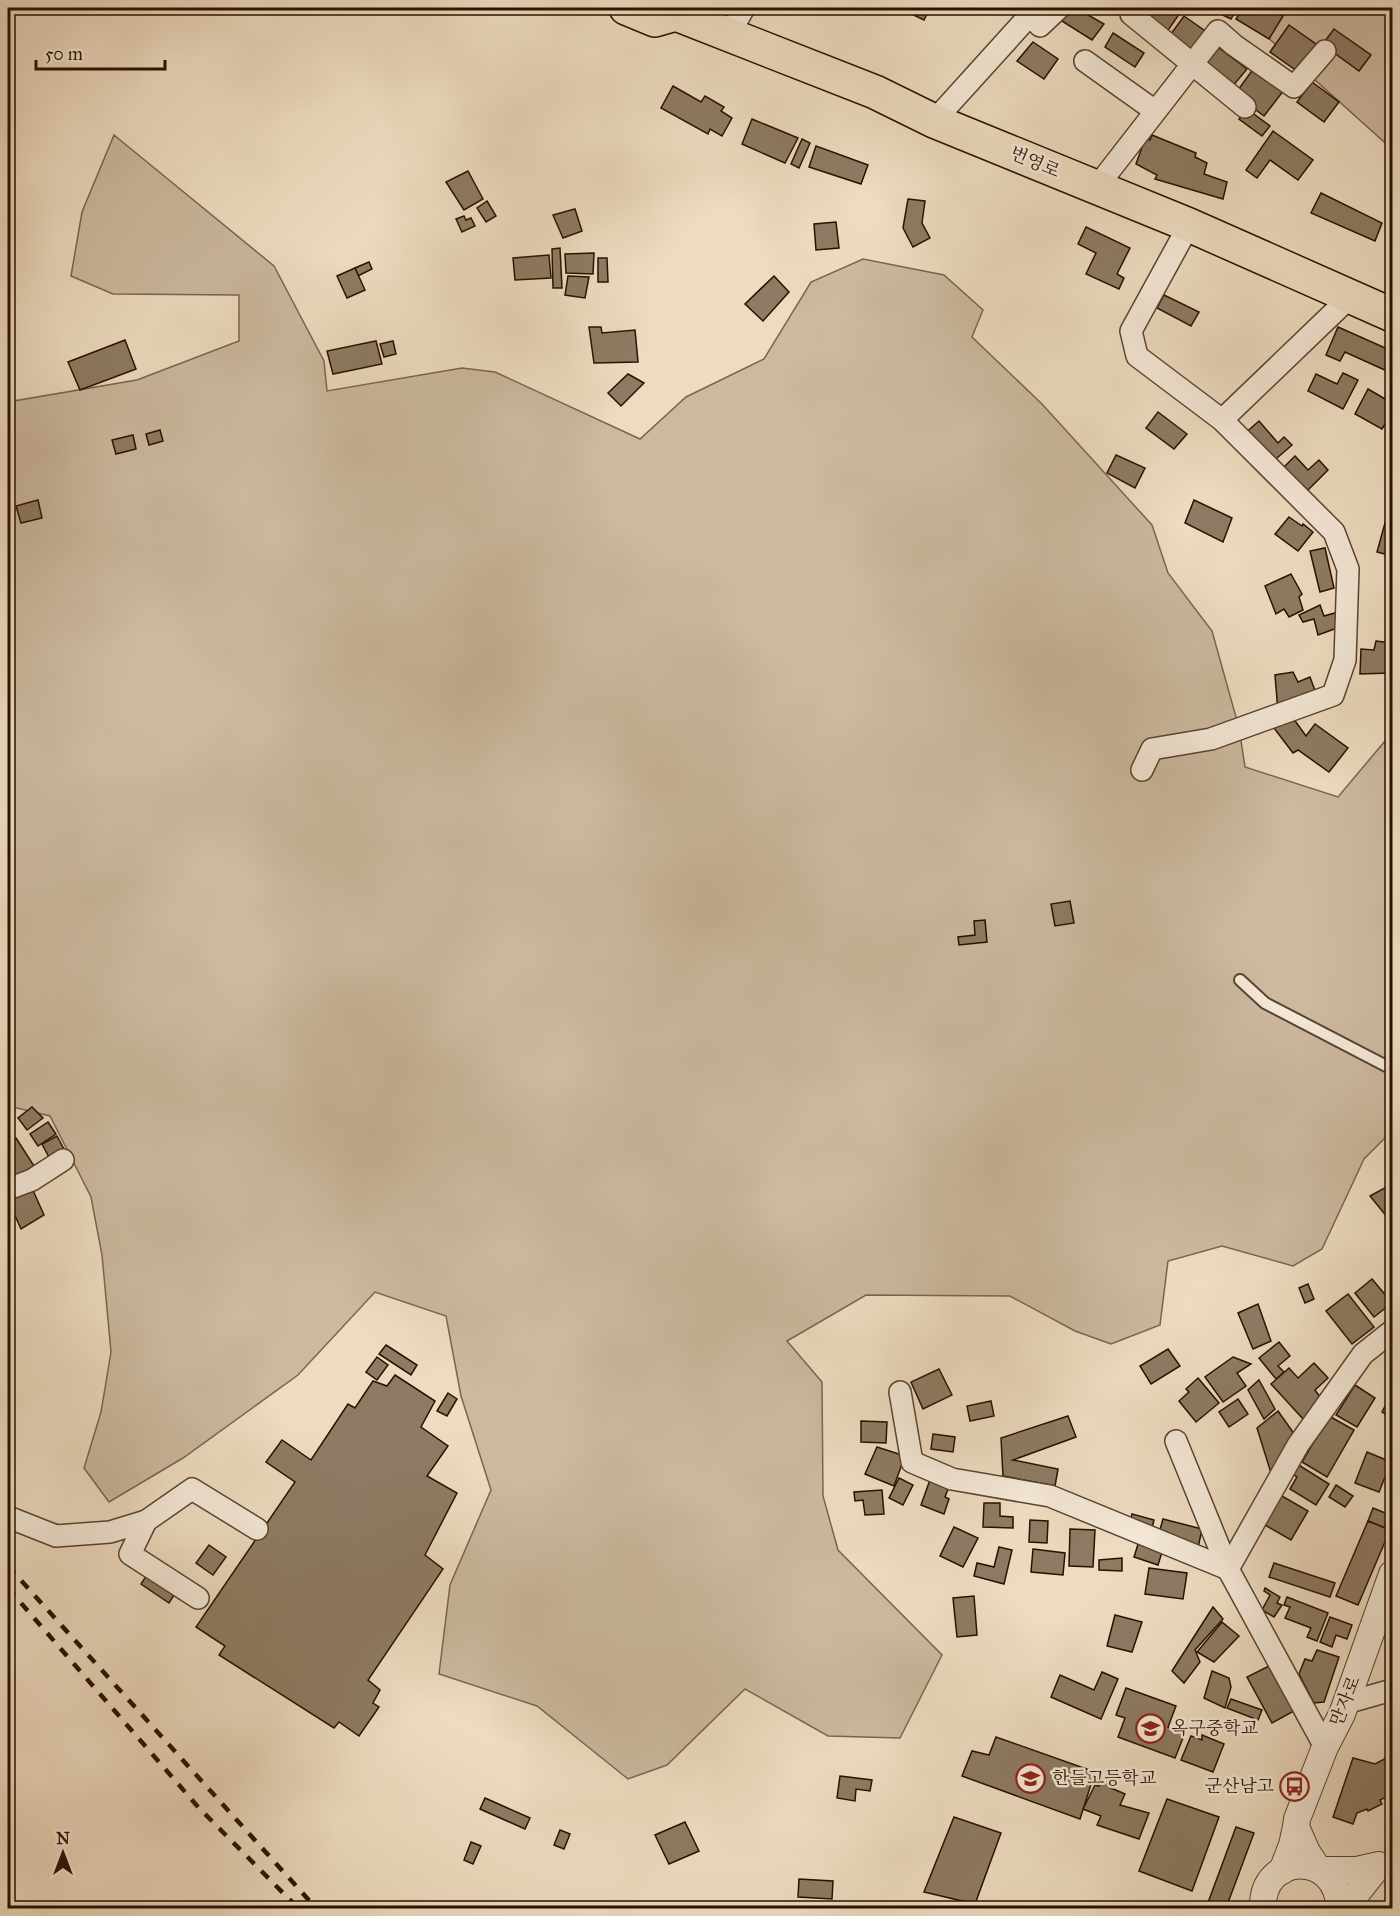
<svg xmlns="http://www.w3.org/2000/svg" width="1400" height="1916" font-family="'IM FELL Great Primer','Noto Serif KR',serif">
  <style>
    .green { fill: #ccb9a0; stroke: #796550; stroke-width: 1.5 }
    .building { fill: #8e7b64; stroke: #261100; stroke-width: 1.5 }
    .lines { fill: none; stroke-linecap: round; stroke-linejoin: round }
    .service-casing { stroke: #584430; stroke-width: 14 }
    .minor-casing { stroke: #584430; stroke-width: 24 }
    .tertiary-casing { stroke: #584430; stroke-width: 28 }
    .primary-casing { stroke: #261100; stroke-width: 36 }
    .service { stroke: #f4e8d7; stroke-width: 10 }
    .minor { stroke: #f4e8d7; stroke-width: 21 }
    .tertiary { stroke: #f4e8d7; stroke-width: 26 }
    .primary { stroke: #eedcc1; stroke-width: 33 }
    .rail { stroke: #261100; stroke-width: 4.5; stroke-dasharray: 10 10; stroke-linecap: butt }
    .labels { text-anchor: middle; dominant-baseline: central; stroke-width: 5; stroke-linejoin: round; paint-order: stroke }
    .street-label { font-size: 18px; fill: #261100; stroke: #f4e8d7 }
    .poi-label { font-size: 18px; fill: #261100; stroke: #f4e8d7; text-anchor: start }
  </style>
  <rect width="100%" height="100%" fill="#eedcc1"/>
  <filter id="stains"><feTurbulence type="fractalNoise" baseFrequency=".00333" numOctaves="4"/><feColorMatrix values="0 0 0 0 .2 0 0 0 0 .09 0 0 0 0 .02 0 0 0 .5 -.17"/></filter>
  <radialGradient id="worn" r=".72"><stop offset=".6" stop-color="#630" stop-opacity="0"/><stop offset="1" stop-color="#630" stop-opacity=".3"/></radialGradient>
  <g class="green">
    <path d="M1235,8H1392V149Z"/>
    <path d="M114,135L274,266L324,361L327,391L462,368L495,372L640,439L686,397L764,359L811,282L863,259L944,275L983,310L972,337L1042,404L1152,525L1168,573L1212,631L1239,728L1245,767L1338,797L1385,741L1392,724V1131L1364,1159L1322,1249L1293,1266L1222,1246L1168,1261L1160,1325L1111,1344L1075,1331L1010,1296L866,1295L787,1341L822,1382L823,1496L838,1550L942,1655L900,1738L828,1736L745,1689L667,1765L628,1779L537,1706L439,1674L450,1585L491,1490L461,1396L446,1316L375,1292L298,1375L183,1458L109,1502L84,1468L101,1412L111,1352L102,1255L91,1197L50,1116L8,1106V402L137,380L239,341V295L113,294L71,276L82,212Z"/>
  </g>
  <g class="building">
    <path d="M899,8H930L924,20Z"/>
    <path d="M1072,8H1076L1104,24L1092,40L1062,21Z"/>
    <path d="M1141,8H1172L1180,13L1166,33L1137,13Z"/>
    <path d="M1208,8H1237L1231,19Z"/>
    <path d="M1243,8H1257L1263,11L1265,8H1270L1283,16L1269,39L1236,19Z"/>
    <path d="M1184,16L1208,33L1192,55L1168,38Z"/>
    <path d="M1289,25L1316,44L1297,71L1270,52Z"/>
    <path d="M1334,29L1371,55L1359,71L1326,47L1328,43L1325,41Z"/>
    <path d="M1113,33L1144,53L1135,67L1105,47Z"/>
    <path d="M1033,42L1058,59L1044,79L1017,61Z"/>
    <path d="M1215,45L1247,69L1232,87L1201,62Z"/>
    <path d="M1254,68L1284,90L1264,116L1235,94Z"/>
    <path d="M1312,82L1339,102L1324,122L1297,102Z"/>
    <path d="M673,86L701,102L705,96L724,107L721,111L732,118L722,136L710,129L708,134L661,108Z"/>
    <path d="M1247,109L1270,126L1262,136L1239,119Z"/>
    <path d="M752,119L798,138L785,163L742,144Z"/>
    <path d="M1273,131L1313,160L1298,180L1270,160L1257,178L1246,170Z"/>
    <path d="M1152,135L1196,153L1195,157L1207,163L1204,174L1227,182L1223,199L1155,179L1157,175L1136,164L1145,139L1150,140Z"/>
    <path d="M802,139L810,143L799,168L791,164Z"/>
    <path d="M816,146L868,165L861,184L809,167Z"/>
    <path d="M468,171L483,199L464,210L446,182Z"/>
    <path d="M1321,193L1382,223L1375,241L1311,213Z"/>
    <path d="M908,199L925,201L922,223L930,238L913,247L903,228Z"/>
    <path d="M487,201L496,216L486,222L477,208Z"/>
    <path d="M575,209L582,231L563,238L553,215Z"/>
    <path d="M464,216L466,220L471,218L475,226L462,232L456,219Z"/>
    <path d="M836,222L839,248L816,250L814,224Z"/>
    <path d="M1086,227L1130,248L1117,274L1124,278L1119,289L1086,274L1096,253L1078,244Z"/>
    <path d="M560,248L562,288H553L552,249Z"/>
    <path d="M594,253L593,274L566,273L565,254Z"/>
    <path d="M549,255L551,278L515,280L513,258Z"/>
    <path d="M598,258H607L608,282H598Z"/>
    <path d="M369,262L372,269L358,276L355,268Z"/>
    <path d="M355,268L365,290L347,298L337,276Z"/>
    <path d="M568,276L589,277L585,298L565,295Z"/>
    <path d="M774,276L789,292L763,321L745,304Z"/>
    <path d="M1164,295L1199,312L1191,326L1157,308Z"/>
    <path d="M589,327H601L602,333L635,330L638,362L594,363Z"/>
    <path d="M1338,327L1392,351V366L1387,371L1345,352L1340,361L1326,355Z"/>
    <path d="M125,340L136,369L80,390L68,362Z"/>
    <path d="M376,341L382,364L333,374L327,351Z"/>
    <path d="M393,341L396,354L384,357L380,344Z"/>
    <path d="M1343,373L1358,380L1343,409L1308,391L1316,374L1337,384Z"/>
    <path d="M628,374L644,383L621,406L608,393Z"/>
    <path d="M1368,389L1392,403V413L1382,429L1355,414Z"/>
    <path d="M1158,412L1187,434L1174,449L1146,428Z"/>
    <path d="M1259,421L1278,443L1284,437L1292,445L1269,465L1243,435Z"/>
    <path d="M160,430L163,441L149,445L146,434Z"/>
    <path d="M133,435L136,449L116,454L112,440Z"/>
    <path d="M1116,455L1145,468L1135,488L1107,473Z"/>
    <path d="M1295,456L1308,470L1319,460L1328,470L1304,494L1281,470Z"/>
    <path d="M38,500L42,518L21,523L16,506Z"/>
    <path d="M1194,500L1232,518L1223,542L1185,523Z"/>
    <path d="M1390,505L1392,506V556L1377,552Z"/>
    <path d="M1289,517L1302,526L1303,524L1313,532L1298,551L1275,534Z"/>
    <path d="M1325,548L1334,588L1320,592L1310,551Z"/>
    <path d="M1291,574L1302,594L1299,597L1303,610L1289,617L1284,609L1276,614L1265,586Z"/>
    <path d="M1320,605L1324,616L1338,612L1340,627L1318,635L1314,619L1303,622L1299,615Z"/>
    <path d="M1376,641L1391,643L1390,673L1360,674L1361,649L1374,650Z"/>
    <path d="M1293,672L1298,682L1310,677L1317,696L1278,712L1275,675Z"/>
    <path d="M1293,718L1306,736L1315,724L1348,748L1329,772L1298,750L1293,753L1274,728Z"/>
    <path d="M1070,901L1074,923L1055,926L1051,904Z"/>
    <path d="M985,920L987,942L959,945L958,937L975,935L974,921Z"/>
    <path d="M32,1107L43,1118L27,1130L18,1118Z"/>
    <path d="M48,1122L56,1134L38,1146L30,1134Z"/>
    <path d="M57,1136L66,1153L51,1161L42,1144Z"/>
    <path d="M16,1138L34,1166L15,1177L8,1168V1144Z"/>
    <path d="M1392,1184V1223L1370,1196Z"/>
    <path d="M31,1186L44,1215L21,1229L8,1200Z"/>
    <path d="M1372,1279L1392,1303L1374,1317L1355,1293Z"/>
    <path d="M1308,1284L1314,1299L1305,1303L1299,1288Z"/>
    <path d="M1348,1294L1374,1327L1352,1344L1326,1311Z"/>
    <path d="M1258,1304L1271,1341L1253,1349L1238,1313Z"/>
    <path d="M1279,1342L1290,1356L1278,1366L1284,1372L1276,1379L1259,1358Z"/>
    <path d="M386,1345L417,1365L411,1375L379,1354Z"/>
    <path d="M1168,1349L1180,1366L1151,1384L1140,1366Z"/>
    <path d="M377,1357L388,1365L377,1380L366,1372Z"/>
    <path d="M1233,1357L1251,1364L1237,1373L1246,1386L1223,1402L1205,1377Z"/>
    <path d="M1314,1363L1328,1378L1315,1390L1320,1397L1304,1420L1271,1384L1289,1368L1298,1378Z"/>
    <path d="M939,1369L952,1395L923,1409L911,1382Z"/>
    <path d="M395,1375L435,1401L421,1427L448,1446L427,1476L457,1493L425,1555L443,1569L368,1680L380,1690L373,1703L379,1707L359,1736L339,1722L334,1728L219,1655L225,1646L196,1627L295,1482L266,1462L282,1440L311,1460L348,1404L355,1408L373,1381L387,1386Z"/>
    <path d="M1198,1378L1219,1403L1196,1422L1179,1401L1189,1392L1186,1389Z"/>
    <path d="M1259,1380L1275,1409L1264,1419L1248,1390Z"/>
    <path d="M1355,1385L1375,1398L1357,1427L1336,1415Z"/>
    <path d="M448,1393L457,1399L447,1416L437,1411Z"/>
    <path d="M1392,1393V1418L1382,1412Z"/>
    <path d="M1238,1399L1248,1414L1229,1427L1219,1412Z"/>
    <path d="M991,1401L994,1416L970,1421L967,1406Z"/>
    <path d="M1278,1411L1295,1435L1271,1473L1257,1428Z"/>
    <path d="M1068,1416L1076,1437L1013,1460L1058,1469L1055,1486L1003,1476L1001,1438Z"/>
    <path d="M1329,1416L1354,1430L1327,1477L1302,1462Z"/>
    <path d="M861,1421L887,1422L886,1443L861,1442Z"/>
    <path d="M933,1434L955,1437L953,1452L931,1449Z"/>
    <path d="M877,1447L905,1456L894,1486L865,1474Z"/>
    <path d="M1367,1452L1391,1462L1379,1492L1355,1483Z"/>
    <path d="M1297,1464L1329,1484L1316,1505L1290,1489L1297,1477L1291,1473Z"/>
    <path d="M931,1477L950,1484L945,1497L949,1499L944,1514L921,1505Z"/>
    <path d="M899,1478L913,1485L903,1505L889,1498Z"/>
    <path d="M1336,1485L1353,1496L1345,1507L1329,1497Z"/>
    <path d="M882,1490L884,1514L865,1515L863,1500L855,1501L854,1492Z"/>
    <path d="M1275,1492L1308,1511L1291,1540L1258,1521Z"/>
    <path d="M984,1503H1000V1516L1013,1517V1528L983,1527Z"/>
    <path d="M1373,1508L1390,1515L1385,1528L1368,1521Z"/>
    <path d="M1132,1514L1154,1520L1151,1532L1129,1526Z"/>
    <path d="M1163,1519L1202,1529L1198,1548L1158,1537Z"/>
    <path d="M1030,1520L1048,1521L1047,1543L1029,1542Z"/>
    <path d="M1368,1521L1390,1530L1358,1605L1336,1596Z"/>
    <path d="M954,1527L978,1538L963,1567L940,1556Z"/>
    <path d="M1070,1529L1095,1530L1093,1567L1069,1566Z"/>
    <path d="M1139,1541L1163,1549L1158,1565L1134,1557Z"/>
    <path d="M209,1545L226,1557L213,1575L196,1563Z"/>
    <path d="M999,1547L1012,1550L1004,1584L974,1576L977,1563L994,1567Z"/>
    <path d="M1033,1549L1065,1553L1063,1575L1031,1572Z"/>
    <path d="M1122,1558V1571L1099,1570V1560Z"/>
    <path d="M1274,1563L1335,1583L1330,1597L1269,1577Z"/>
    <path d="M1149,1568L1187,1573L1183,1599L1145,1594Z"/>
    <path d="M148,1573L176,1592L169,1603L141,1584Z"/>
    <path d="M1265,1588L1280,1597L1277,1603L1282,1605L1274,1617L1262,1610L1270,1595L1264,1591Z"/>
    <path d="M974,1596L977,1635L957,1637L953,1598Z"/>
    <path d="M1287,1597L1328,1613L1317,1641L1307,1637L1311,1628L1285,1618L1290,1607L1284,1605Z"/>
    <path d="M1213,1607L1223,1619L1195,1650L1200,1662L1184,1683L1172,1671Z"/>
    <path d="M1115,1615L1142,1622L1132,1652L1107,1646Z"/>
    <path d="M1330,1617L1352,1625L1347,1639L1336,1635L1332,1647L1320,1642Z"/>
    <path d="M1222,1622L1239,1636L1214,1662L1197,1652Z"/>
    <path d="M1317,1650L1339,1657L1324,1702L1314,1703L1299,1674L1305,1659L1312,1661Z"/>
    <path d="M1269,1666L1294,1711L1272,1723L1247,1677Z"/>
    <path d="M1212,1671L1229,1678L1231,1687L1225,1708L1204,1698Z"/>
    <path d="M1102,1672L1118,1679L1101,1719L1051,1697L1060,1675L1094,1690Z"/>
    <path d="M1126,1688L1176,1706L1168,1727L1185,1733L1175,1758L1118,1737L1125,1718L1116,1715Z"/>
    <path d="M1231,1699L1262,1710L1258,1720L1227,1708Z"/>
    <path d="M1202,1735L1224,1744L1213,1772L1181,1760L1191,1736L1202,1740Z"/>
    <path d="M996,1737L1095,1772L1080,1819L962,1776L972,1751L989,1755Z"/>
    <path d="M1392,1755V1794L1380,1800L1382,1804L1368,1811L1367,1809L1357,1813L1353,1824L1333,1817L1353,1758L1375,1764Z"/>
    <path d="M840,1776L872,1780L870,1791L856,1789L855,1801L837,1798Z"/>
    <path d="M1103,1777L1114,1782L1111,1788L1125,1794L1120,1805L1149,1813L1139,1839L1097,1825L1101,1816L1083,1809L1095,1785L1099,1786Z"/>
    <path d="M485,1798L530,1818L525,1829L480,1809Z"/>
    <path d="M1167,1799L1219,1817L1192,1891L1139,1871Z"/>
    <path d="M954,1817L1001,1833L975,1904L924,1892Z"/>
    <path d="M685,1822L699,1851L669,1864L655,1835Z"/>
    <path d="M1236,1827L1254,1833L1226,1908H1206Z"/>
    <path d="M560,1830L570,1834L564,1849L554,1845Z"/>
    <path d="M471,1842L481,1846L473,1864L464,1860Z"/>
    <path d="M799,1879L833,1881L832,1899L798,1897Z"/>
    <rect x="739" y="1905" width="29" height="3"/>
  </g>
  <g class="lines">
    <defs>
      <path id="service" d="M1240,980L1265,1003L1392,1069"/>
      <g id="minor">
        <path d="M1131,14L1245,107"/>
        <path d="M729,34L744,8"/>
        <path d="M1085,61L1155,111"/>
        <path d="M934,121L1030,15L1040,26L1059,8"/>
        <path d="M1096,188L1218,31L1234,45L1294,87L1325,51"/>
        <path d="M1222,420L1349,298"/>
        <path d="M1142,770L1152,749L1211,739L1333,695L1345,660L1348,569L1334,532L1222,420L1137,356L1131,331L1189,225"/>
        <path d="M8,1189L32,1180L63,1160"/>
        <path d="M900,1392L912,1462L952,1479L1050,1496L1228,1569L1298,1445L1363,1354L1392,1331"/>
        <path d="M1176,1441L1228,1569L1325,1747"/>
        <path d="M8,1517L56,1536L110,1532L146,1521L130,1554L198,1598"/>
        <path d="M146,1521L192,1489L257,1529"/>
        <path d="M1346,1703L1392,1690"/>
      </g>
      <g id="tertiary">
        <path d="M1296,1827L1297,1819L1325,1747L1342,1714L1392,1574"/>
        <path d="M1282,1871L1292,1845L1296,1827L1307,1852L1319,1870H1357L1379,1865L1345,1908"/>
        <path d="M1263,1908C1261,1852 1339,1851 1339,1908"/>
      </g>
      <g id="primary">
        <path d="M626,8L655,20L676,14"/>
        <path d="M672,8L676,14L875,92L934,121L1189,225L1392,315"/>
      </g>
    </defs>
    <use href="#service" class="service-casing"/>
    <use href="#minor" class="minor-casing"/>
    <use href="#tertiary" class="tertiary-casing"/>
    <use href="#primary" class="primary-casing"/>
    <use href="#service" class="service"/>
    <use href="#minor" class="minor"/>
    <use href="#tertiary" class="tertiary"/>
    <use href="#primary" class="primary"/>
    <g class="rail">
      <path d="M8,1566L316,1908"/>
      <path d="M8,1588L199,1808L298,1908"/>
    </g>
  </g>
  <defs>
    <symbol id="school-ring" viewBox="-11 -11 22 22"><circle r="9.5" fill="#f4e8d7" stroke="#8f2418" stroke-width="1.5"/><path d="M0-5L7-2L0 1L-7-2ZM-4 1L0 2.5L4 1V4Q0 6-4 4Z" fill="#8f2418"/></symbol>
    <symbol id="bus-ring" viewBox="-11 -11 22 22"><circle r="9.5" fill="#f4e8d7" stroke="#8f2418" stroke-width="1.5"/><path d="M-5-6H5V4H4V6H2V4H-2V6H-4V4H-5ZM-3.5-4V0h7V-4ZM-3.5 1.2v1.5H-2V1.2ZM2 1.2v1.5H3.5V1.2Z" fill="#8f2418"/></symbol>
  </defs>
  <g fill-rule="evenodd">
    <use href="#school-ring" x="1134" y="1712" width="33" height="33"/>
    <use href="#school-ring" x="1014" y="1762" width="33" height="33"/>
    <use href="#bus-ring" x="1278" y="1770" width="33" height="33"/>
  </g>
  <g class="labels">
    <g class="street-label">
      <text transform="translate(1035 162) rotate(23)">번영로</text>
      <text transform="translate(1345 1701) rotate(-68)">만자로</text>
    </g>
    <g class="poi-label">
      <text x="1171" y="1728">옥구중학교</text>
      <text x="1052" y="1778">한들고등학교</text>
      <text x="1274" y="1786" text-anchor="end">군산남고</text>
    </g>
  </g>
  <rect width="1400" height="1916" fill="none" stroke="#eedcc1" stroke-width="30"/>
  <rect x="9" y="9" width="1382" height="1898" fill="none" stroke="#261100" stroke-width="3"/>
  <rect x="15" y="15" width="1370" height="1886" fill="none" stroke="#261100" stroke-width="1.5"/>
  <g transform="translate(63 1853)" stroke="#f4e8d7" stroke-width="4.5" paint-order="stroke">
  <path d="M0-4.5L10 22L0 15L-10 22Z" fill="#261100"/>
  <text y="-9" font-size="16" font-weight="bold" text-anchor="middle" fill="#261100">N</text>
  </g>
  <path d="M36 60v9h129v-9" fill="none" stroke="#261100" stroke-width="3"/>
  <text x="45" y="60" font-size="18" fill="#261100" stroke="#f4e8d7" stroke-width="4.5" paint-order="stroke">50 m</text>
  <rect width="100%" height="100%" filter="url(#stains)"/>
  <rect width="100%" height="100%" fill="url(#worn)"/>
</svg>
